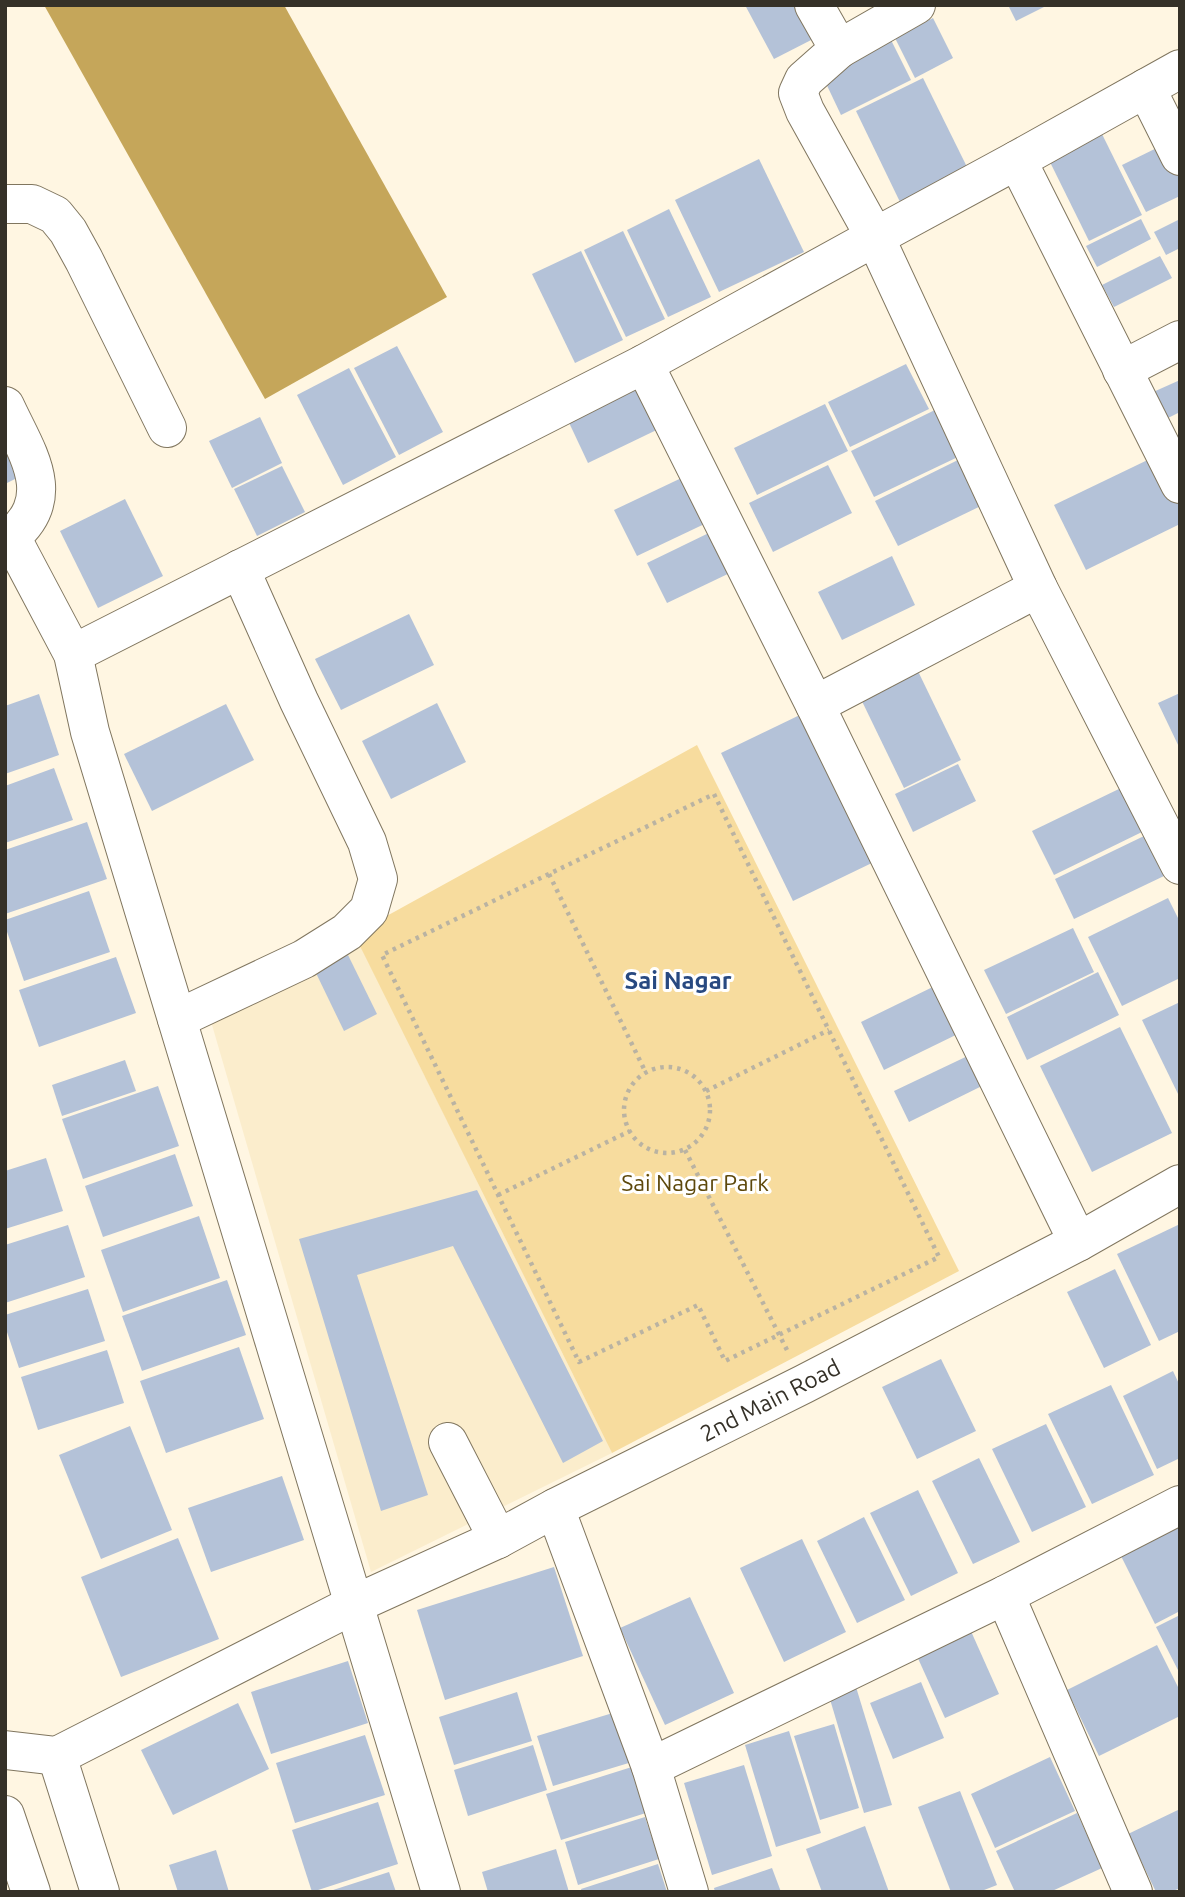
<svg xmlns="http://www.w3.org/2000/svg" width="1185" height="1897" font-family="Ubuntu,sans-serif">
  <style>
    .built { fill: #fbedcc }
    .green { fill: #f7dc9e }
    .water { fill: #c5a65a }
    .building { fill: #b4c2d8 }
    .lines { fill: none; stroke-linecap: round; stroke-linejoin: round }
    .minor-casing { stroke: #80765f; stroke-width: 40 }
    .major-casing { stroke: #80765f; stroke-width: 40 }
    .path { stroke: #bab3a2; stroke-width: 4.5; stroke-dasharray: 3.5 5; stroke-linecap: butt }
    .minor { stroke: #fff; stroke-width: 38 }
    .major { stroke: #fff; stroke-width: 38 }
    .labels { text-anchor: middle; dominant-baseline: central; stroke-width: 6; stroke-linejoin: round; paint-order: stroke }
    .park-label { font-size: 23px; fill: #5d480b; stroke: #fff }
    .street-label { font-size: 23px; fill: #353128; stroke: #fff }
    .neighbourhood-label { font-size: 24px; font-weight: bold; fill: #284980; stroke: #fff }
  </style>
  <rect width="100%" height="100%" fill="#fff6e2"/>
  <path class="built" d="M359,943L612,1453L371,1572L210,1018Z"/>
  <path class="green" d="M697,745L959,1271L612,1453L354,934Z"/>
  <path class="water" d="M44,5H284L447,297L265,399Z"/>
  <g class="building">
    <path d="M745,5H800L817,37L774,59Z"/>
    <path d="M1008,5H1048L1016,21Z"/>
    <path d="M933,18L953,58L915,78L895,38Z"/>
    <path d="M891,40L911,80L841,115L822,75Z"/>
    <path d="M923,78L968,169L900,202L856,111Z"/>
    <path d="M1101,132L1142,215L1089,241L1048,158Z"/>
    <path d="M1169,142L1180,164V196L1146,212L1122,165Z"/>
    <path d="M759,159L804,252L719,292L675,200Z"/>
    <path d="M669,209L711,297L668,317L627,230Z"/>
    <path d="M1141,219L1151,239L1097,267L1086,246Z"/>
    <path d="M1180,219V248L1166,255L1154,232Z"/>
    <path d="M623,231L665,319L626,337L584,250Z"/>
    <path d="M581,251L623,340L575,363L532,274Z"/>
    <path d="M1160,256L1172,278L1114,307L1102,285Z"/>
    <path d="M397,346L443,432L399,455L354,368Z"/>
    <path d="M906,364L929,409L850,447L828,402Z"/>
    <path d="M349,368L396,457L343,485L297,395Z"/>
    <path d="M644,374L669,424L588,463L564,412Z"/>
    <path d="M1180,380V412L1164,420L1151,393Z"/>
    <path d="M825,404L848,451L757,495L734,448Z"/>
    <path d="M937,409L960,456L874,497L851,451Z"/>
    <path d="M260,417L282,463L232,488L209,441Z"/>
    <path d="M5,443L21,476L5,484Z"/>
    <path d="M1158,455L1180,501V524L1086,570L1054,505Z"/>
    <path d="M962,458L985,504L898,546L875,501Z"/>
    <path d="M828,465L852,513L773,552L749,503Z"/>
    <path d="M282,466L305,512L257,536L234,489Z"/>
    <path d="M692,473L715,519L637,556L614,510Z"/>
    <path d="M125,499L163,576L98,608L60,531Z"/>
    <path d="M715,530L734,571L667,603L647,563Z"/>
    <path d="M892,556L915,605L842,640L818,592Z"/>
    <path d="M409,614L434,665L341,710L315,659Z"/>
    <path d="M915,665L961,760L904,788L858,693Z"/>
    <path d="M1180,693V749L1158,703Z"/>
    <path d="M39,694L59,755L5,774V706Z"/>
    <path d="M437,703L466,762L391,799L362,741Z"/>
    <path d="M226,704L254,760L152,811L124,754Z"/>
    <path d="M804,713L876,861L793,901L721,753Z"/>
    <path d="M958,764L976,801L913,832L895,794Z"/>
    <path d="M54,768L73,820L5,843V786Z"/>
    <path d="M1123,787L1144,831L1054,875L1032,831Z"/>
    <path d="M87,822L107,879L5,914V850Z"/>
    <path d="M1144,836L1164,876L1074,919L1055,879Z"/>
    <path d="M89,891L110,952L24,981L5,926V920Z"/>
    <path d="M1168,898L1180,922V978L1122,1006L1088,937Z"/>
    <path d="M1073,928L1094,972L1006,1014L984,970Z"/>
    <path d="M348,955L377,1014L344,1031L315,971Z"/>
    <path d="M116,957L136,1013L39,1047L19,990Z"/>
    <path d="M1098,972L1119,1015L1027,1060L1007,1017Z"/>
    <path d="M943,982L966,1030L884,1070L861,1022Z"/>
    <path d="M1180,1002V1098L1142,1020Z"/>
    <path d="M1120,1027L1172,1133L1092,1172L1040,1066Z"/>
    <path d="M976,1052L990,1082L909,1122L894,1091Z"/>
    <path d="M125,1060L136,1091L62,1116L52,1085Z"/>
    <path d="M158,1086L179,1146L83,1179L62,1119Z"/>
    <path d="M175,1154L193,1206L103,1237L85,1186Z"/>
    <path d="M46,1158L63,1211L5,1229V1171Z"/>
    <path d="M477,1190L603,1441L563,1463L453,1246L357,1275L428,1495L381,1511L299,1239Z"/>
    <path d="M199,1216L220,1278L123,1312L101,1250Z"/>
    <path d="M1180,1224V1331L1159,1341L1117,1254Z"/>
    <path d="M68,1225L85,1277L5,1303V1245Z"/>
    <path d="M1115,1269L1151,1345L1104,1368L1067,1292Z"/>
    <path d="M227,1280L246,1335L142,1371L122,1316Z"/>
    <path d="M88,1289L105,1341L19,1368L5,1326V1315Z"/>
    <path d="M239,1347L264,1419L166,1453L140,1381Z"/>
    <path d="M107,1350L124,1403L38,1430L21,1377Z"/>
    <path d="M941,1359L976,1431L917,1459L882,1387Z"/>
    <path d="M1173,1371L1180,1386V1458L1157,1469L1123,1396Z"/>
    <path d="M1111,1385L1154,1475L1092,1504L1048,1414Z"/>
    <path d="M1046,1424L1086,1507L1032,1532L992,1449Z"/>
    <path d="M130,1426L172,1530L101,1559L59,1455Z"/>
    <path d="M979,1458L1020,1542L973,1564L932,1481Z"/>
    <path d="M282,1476L304,1540L211,1572L188,1508Z"/>
    <path d="M918,1490L958,1573L911,1596L870,1513Z"/>
    <path d="M864,1517L905,1600L857,1623L817,1541Z"/>
    <path d="M1180,1519V1611L1155,1624L1118,1550Z"/>
    <path d="M178,1538L219,1639L121,1677L81,1577Z"/>
    <path d="M802,1539L846,1632L784,1662L740,1568Z"/>
    <path d="M554,1567L583,1656L445,1700L417,1610Z"/>
    <path d="M690,1597L734,1693L665,1725L620,1628Z"/>
    <path d="M1180,1615V1674L1156,1627Z"/>
    <path d="M970,1629L999,1694L945,1718L916,1654Z"/>
    <path d="M1157,1645L1180,1691V1716L1099,1756L1067,1690Z"/>
    <path d="M348,1661L368,1723L271,1754L251,1692Z"/>
    <path d="M921,1682L944,1738L893,1759L870,1703Z"/>
    <path d="M856,1687L892,1805L864,1813L829,1696Z"/>
    <path d="M517,1692L532,1741L454,1765L439,1717Z"/>
    <path d="M238,1703L269,1769L173,1815L141,1750Z"/>
    <path d="M616,1712L632,1762L553,1786L537,1736Z"/>
    <path d="M834,1724L859,1808L820,1820L794,1736Z"/>
    <path d="M789,1731L821,1833L776,1847L745,1745Z"/>
    <path d="M365,1735L385,1795L295,1823L276,1763Z"/>
    <path d="M533,1745L547,1790L468,1816L454,1770Z"/>
    <path d="M1050,1757L1075,1811L995,1848L971,1794Z"/>
    <path d="M744,1765L772,1856L712,1875L684,1783Z"/>
    <path d="M635,1766L649,1812L561,1840L546,1794Z"/>
    <path d="M960,1791L997,1885L979,1892H951L918,1807Z"/>
    <path d="M378,1802L398,1864L312,1892L292,1830Z"/>
    <path d="M1180,1809V1888L1171,1892H1156L1128,1834Z"/>
    <path d="M1077,1813L1102,1868L1050,1892H1015L996,1851Z"/>
    <path d="M645,1817L659,1859L578,1885L565,1842Z"/>
    <path d="M865,1826L889,1892H822L806,1849Z"/>
    <path d="M556,1849L569,1892H488L482,1872Z"/>
    <path d="M216,1850L229,1892H178L169,1865Z"/>
    <path d="M658,1864L667,1892H582L581,1889Z"/>
    <path d="M772,1868L781,1892H715L714,1888Z"/>
    <path d="M389,1872L396,1892H330V1891Z"/>
  </g>
  <g class="lines">
    <defs>
      <g id="minor">
        <path d="M814,5L839,49L804,80L798,93L805,111L875,237L1017,160L1180,69"/>
        <path d="M839,49L916,5"/>
        <path d="M1146,88L1180,156"/>
        <path d="M1017,160L1180,484"/>
        <path d="M5,204H32L55,215L68,231L84,260L167,428"/>
        <path d="M644,364L815,705L1078,1242"/>
        <path d="M1122,370L1180,340"/>
        <path d="M5,406C26,452 60,496 11,537L73,654L90,732L441,1892"/>
        <path d="M73,654L644,364L875,237L1038,588L1180,865"/>
        <path d="M815,705L1038,588"/>
        <path d="M177,1019L304,959L347,932L369,910L378,879L367,842L299,701L240,569"/>
        <path d="M448,1442L498,1539"/>
        <path d="M555,1508L651,1767L1005,1595L1180,1505"/>
        <path d="M1005,1595L1133,1892"/>
        <path d="M5,1750L57,1756L355,1604L498,1539L555,1508L804,1384L1078,1242L1180,1184"/>
        <path d="M57,1756L100,1892"/>
        <path d="M651,1767L689,1892"/>
      </g>
      <path id="major" d="M5,1815L31,1892"/>
    </defs>
    <use href="#minor" class="minor-casing"/>
    <use href="#major" class="major-casing"/>
    <g class="path">
      <path d="M714,794L939,1257L725,1361L698,1305L579,1362L382,955Z"/>
      <path d="M549,874L646,1073"/>
      <circle cx="667" cy="1110" r="43"/>
      <path d="M706,1091L829,1030"/>
      <path d="M685,1150L788,1352"/>
      <path d="M498,1195L630,1131"/>
    </g>
    <use href="#minor" class="minor"/>
    <use href="#major" class="major"/>
  </g>
  <g class="labels">
    <g class="park-label">
      <text x="695" y="1182">Sai Nagar Park</text>
    </g>
    <g class="street-label">
      <text transform="translate(770 1400) rotate(-27)">2nd Main Road</text>
    </g>
    <g class="neighbourhood-label">
      <text x="678" y="980">Sai Nagar</text>
    </g>
  </g>
  <rect width="1185" height="1897" fill="none" stroke="#353128" stroke-width="14"/>
</svg>
